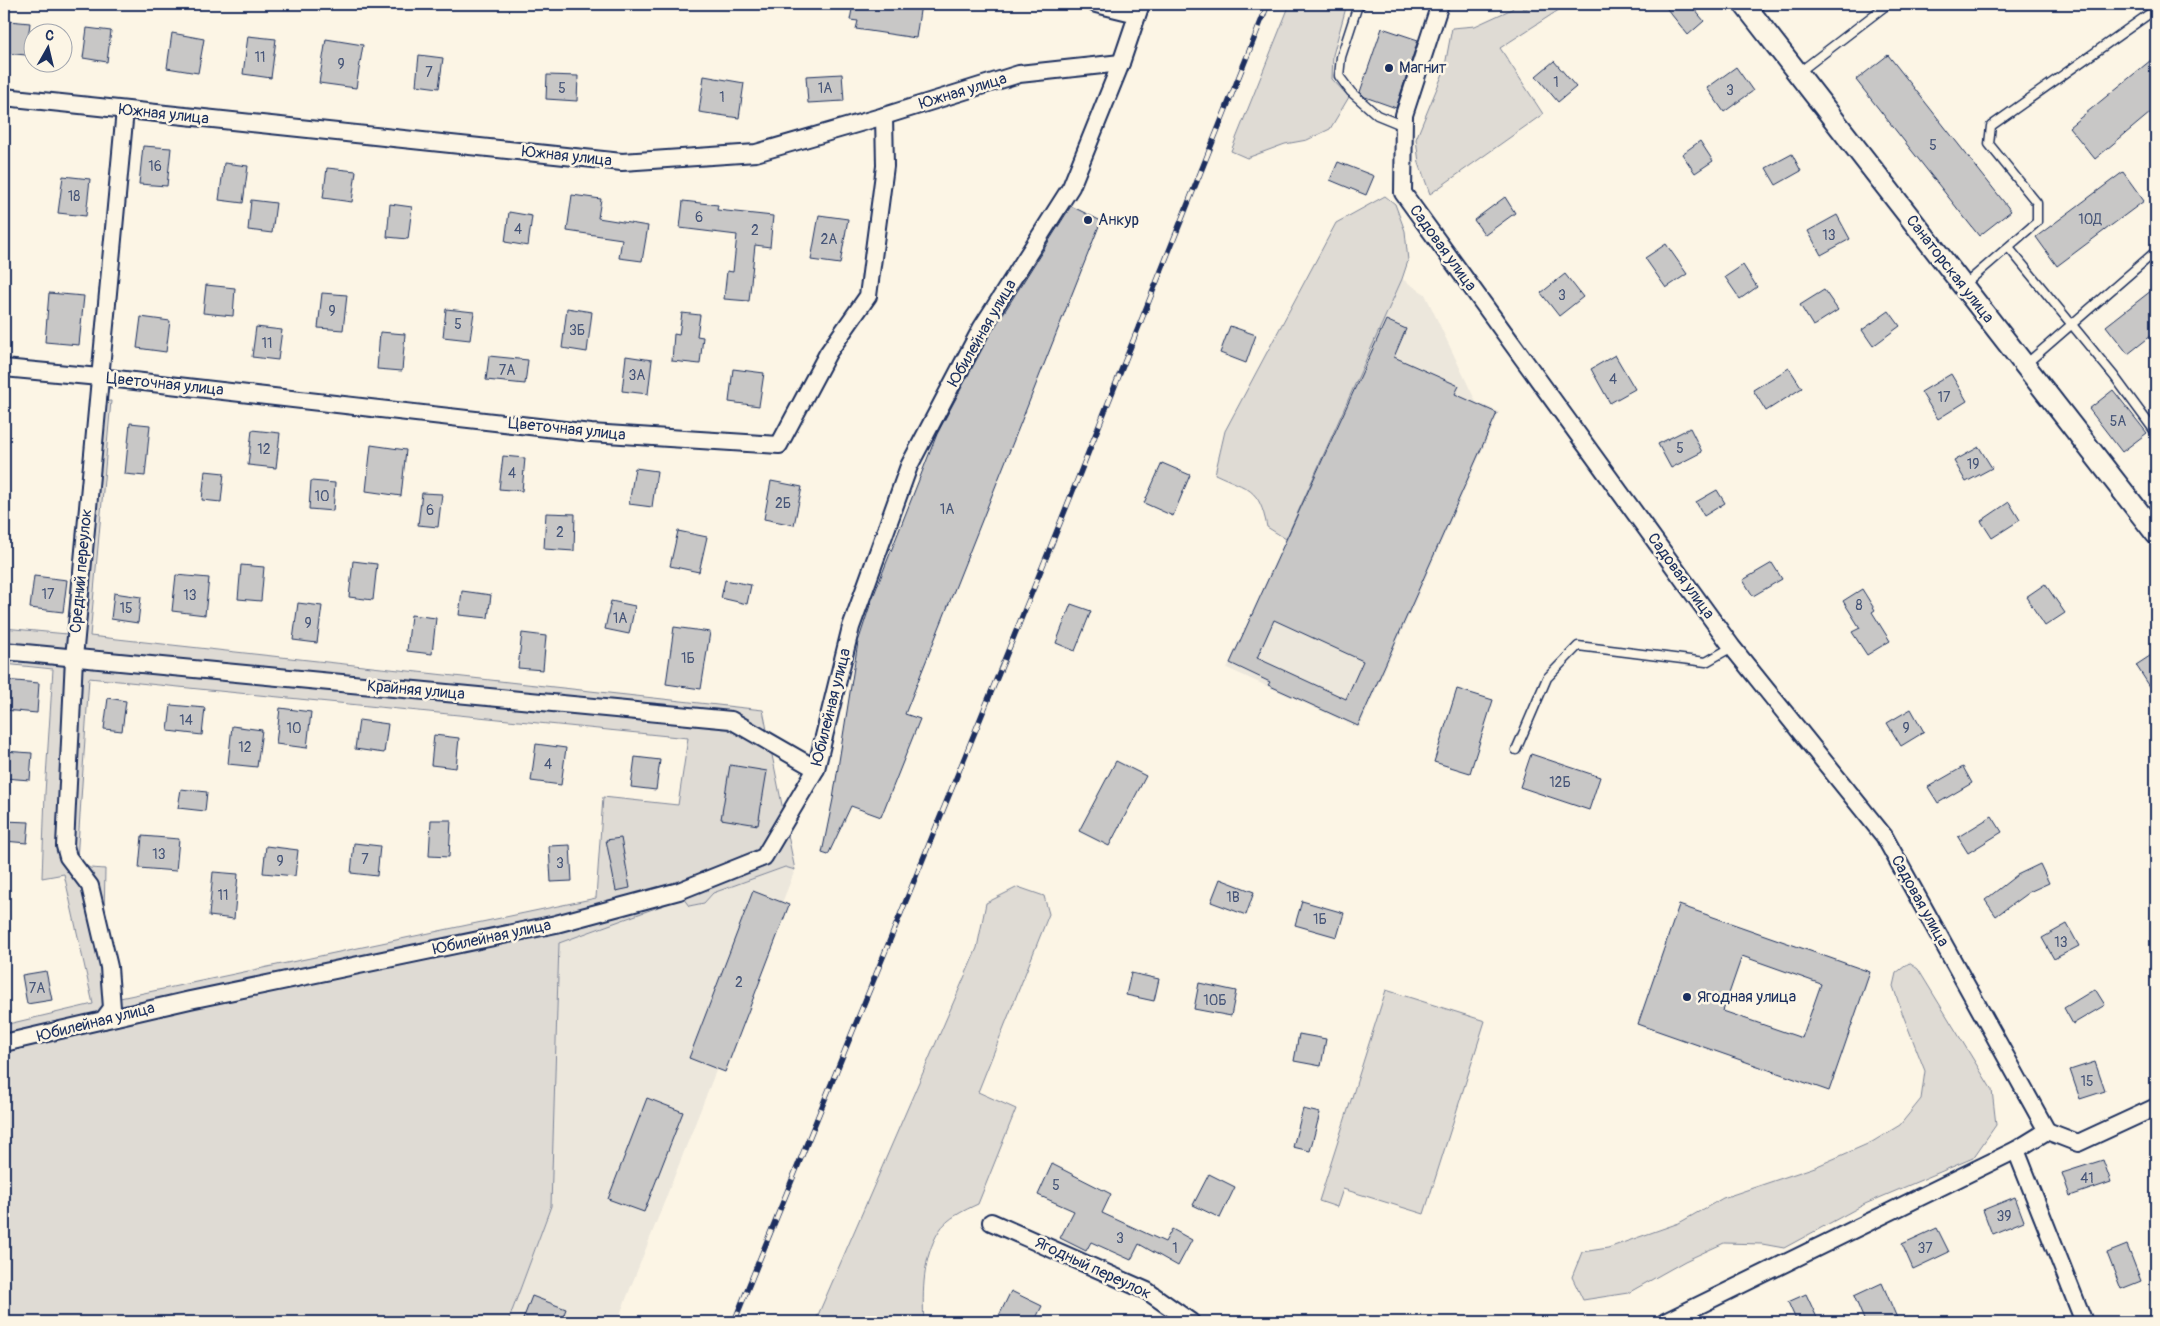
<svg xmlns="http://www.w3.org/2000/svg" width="2160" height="1326" font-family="Pangolin,sans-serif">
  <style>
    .built { fill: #ece7dc }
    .green { fill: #dfdbd4; stroke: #7d8599; fill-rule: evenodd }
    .building { fill: #c8c7c6; stroke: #1b2f5e; fill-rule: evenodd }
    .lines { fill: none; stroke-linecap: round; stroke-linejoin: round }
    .service-casing { stroke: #1b2f5e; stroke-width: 11 }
    .minor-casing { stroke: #1b2f5e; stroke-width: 20 }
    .tertiary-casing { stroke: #1b2f5e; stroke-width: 24 }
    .service { stroke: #fcf5e5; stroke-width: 8 }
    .minor { stroke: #fcf5e5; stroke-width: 16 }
    .tertiary { stroke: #fcf5e5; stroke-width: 20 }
    .rail-casing { stroke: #1b2f5e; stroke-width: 5.5 }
    .rail { stroke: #fcf5e5; stroke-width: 4; stroke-dasharray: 11; stroke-linecap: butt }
    .poi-dot { fill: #1b2f5e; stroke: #fcf5e5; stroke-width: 2 }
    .labels { text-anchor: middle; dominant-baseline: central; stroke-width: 5; stroke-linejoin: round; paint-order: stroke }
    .number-label { font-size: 14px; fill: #465578 }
    .poi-label { font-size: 16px; fill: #1b2f5e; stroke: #fcf5e5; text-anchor: start }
    .street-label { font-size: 16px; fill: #1b2f5e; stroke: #fcf5e5 }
  </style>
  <rect width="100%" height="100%" fill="#fcf5e5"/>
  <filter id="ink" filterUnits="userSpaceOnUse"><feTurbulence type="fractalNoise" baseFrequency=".02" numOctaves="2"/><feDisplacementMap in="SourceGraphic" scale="10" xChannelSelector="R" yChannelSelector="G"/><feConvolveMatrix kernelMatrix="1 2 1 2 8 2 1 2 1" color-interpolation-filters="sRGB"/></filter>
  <g filter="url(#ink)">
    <g class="built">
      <path d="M1402,279L1425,294L1476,402L1499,412L1359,728L1227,668Z"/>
      <path d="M785,867L795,870L617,1322H508L551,1206L559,943L684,898L689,906L704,903L713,893Z"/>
    </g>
    <g class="green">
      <path d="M1290,4H1347L1333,55L1332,79L1349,97L1330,129L1307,140L1285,144L1247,158L1231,151Z"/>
      <path d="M1515,4L1525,9L1536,4H1568L1500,48L1543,114L1430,194L1419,163L1416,139L1444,71L1452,28L1475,26L1512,9Z"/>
      <path d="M1385,196L1395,204L1405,231L1408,261L1402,279L1286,539L1267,527C1259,487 1249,490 1215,474L1225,431L1336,223Z"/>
      <path d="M111,401L90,636L763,710L795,870L785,867L713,893L704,903L689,906L683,898L559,943L551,1206L508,1322H4V1025L93,1004L64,874L42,878L45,793L53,669L4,664V628L67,634L90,402ZM89,678L688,738L678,805L603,797L596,898L120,998L104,919L105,869L90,868L77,860Z"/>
      <path d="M1018,887L1044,896L1049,914L978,1092L1016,1109L978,1204C965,1210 947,1218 939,1231C923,1257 922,1292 924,1322H815L977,948L986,903Z"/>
      <path d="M1909,963L1918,969L1992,1090L1996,1125L1973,1158L1865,1204L1784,1248L1762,1244L1724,1243L1685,1261L1628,1293L1583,1300L1572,1277L1582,1252L1608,1248L1679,1223L1723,1198L1815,1167L1872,1142L1900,1125L1921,1099L1925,1071L1901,1010L1893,986L1896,973Z"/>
      <path d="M1386,990L1485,1021L1424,1214L1343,1189L1337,1207L1319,1201Z"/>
    </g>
    <g class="building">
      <path d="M853,4H921L916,38L856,29L858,21L850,20Z"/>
      <path d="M1663,4H1690L1704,21L1688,35Z"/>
      <path d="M9,21L30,23L26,55L5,53Z"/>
      <path d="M87,28L111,31L107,62L83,58Z"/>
      <path d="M1382,28L1418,40L1396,108L1365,97L1360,92Z"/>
      <path d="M172,33L204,39L198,73L167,68Z"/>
      <path d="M248,36L276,39L271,78L243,74Z"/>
      <path d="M326,39L363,45L356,88L319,83Z"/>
      <path d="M419,55L443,58L439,88L416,85Z"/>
      <path d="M1888,55L2011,211L1979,236L1856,80Z"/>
      <path d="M2156,56V108L2095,159L2069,127Z"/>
      <path d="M1554,61L1576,87L1558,102L1536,76Z"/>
      <path d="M1736,67L1753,91L1724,112L1707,88Z"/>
      <path d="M842,74L844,101L808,103L806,76Z"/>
      <path d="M547,75L578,76L577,101L546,99Z"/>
      <path d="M704,76L744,83L739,118L699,112Z"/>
      <path d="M1700,141L1713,161L1695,173L1682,154Z"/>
      <path d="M143,146L171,148L167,186L139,184Z"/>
      <path d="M1792,154L1801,171L1776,185L1766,168Z"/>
      <path d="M1338,162L1374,176L1366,195L1330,180Z"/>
      <path d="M224,163L248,166L243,203L219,200Z"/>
      <path d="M327,168L356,171L352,202L323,198Z"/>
      <path d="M2123,172L2144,201L2057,266L2036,237Z"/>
      <path d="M63,176L90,179L86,216L58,213Z"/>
      <path d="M572,195L601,199L598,218L648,226L642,261L619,258L622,239L567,231Z"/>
      <path d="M1505,197L1515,213L1485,235L1474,220Z"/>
      <path d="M251,200L276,203L272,233L248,230Z"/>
      <path d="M683,201L718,205L717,210L773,216L770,247L755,245L749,301L724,299L727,271L733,272L737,235L680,228Z"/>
      <path d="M390,204L412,207L408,239L387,237Z"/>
      <path d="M1071,206L1101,221L905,714L920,719L881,817L851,806L828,855L822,853L833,799L858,642L871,602L937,434L989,336Z"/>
      <path d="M509,212L532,216L528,246L505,242Z"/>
      <path d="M819,215L848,219L840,264L811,260Z"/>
      <path d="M1837,215L1850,239L1821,255L1808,231Z"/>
      <path d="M1666,244L1687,274L1666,288L1645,258Z"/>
      <path d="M1743,265L1757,287L1740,299L1725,277Z"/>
      <path d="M1565,274L1583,297L1559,316L1541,293Z"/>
      <path d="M206,285L235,288L233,316L203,313Z"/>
      <path d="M2156,287V332L2128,354L2106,326Z"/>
      <path d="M1824,290L1838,310L1813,326L1800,305Z"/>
      <path d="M49,293L84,296L79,345L45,342Z"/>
      <path d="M322,293L347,295L343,330L318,328Z"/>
      <path d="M567,308L592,312L587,352L562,348Z"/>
      <path d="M446,309L474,312L470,340L443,337Z"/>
      <path d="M1889,311L1900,326L1873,346L1862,330Z"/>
      <path d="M682,313L700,315L697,336L703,337L700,364L672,361L674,334L679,335Z"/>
      <path d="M141,317L170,321L166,352L137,348Z"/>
      <path d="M1386,320L1406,329L1394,357L1459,386L1455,394L1497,413L1358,726L1268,685L1270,682L1230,663ZM1274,620L1363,661L1346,699L1257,658Z"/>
      <path d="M1230,326L1256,335L1246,363L1220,353Z"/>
      <path d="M256,327L282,330L278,360L252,357Z"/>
      <path d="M380,332L405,334L402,371L377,369Z"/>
      <path d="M1615,355L1635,389L1610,403L1591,369Z"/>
      <path d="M489,356L528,360L525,384L486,380Z"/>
      <path d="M626,356L652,360L648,394L622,391Z"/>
      <path d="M1789,368L1802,388L1766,411L1753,390Z"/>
      <path d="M733,369L764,373L759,406L729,402Z"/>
      <path d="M1951,374L1967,401L1938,419L1921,392Z"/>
      <path d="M2113,390L2147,433L2122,452L2089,409Z"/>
      <path d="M130,423L150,425L145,476L125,474Z"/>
      <path d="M1690,428L1702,452L1671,468L1658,444Z"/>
      <path d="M252,430L280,433L276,468L248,465Z"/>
      <path d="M371,445L406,450L401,496L366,491Z"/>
      <path d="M1979,447L1992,468L1966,482L1954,461Z"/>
      <path d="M503,456L525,458L522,491L499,489Z"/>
      <path d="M1162,463L1190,475L1173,516L1144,503Z"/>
      <path d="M635,468L657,471L652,507L629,504Z"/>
      <path d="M205,471L224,473L221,502L202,500Z"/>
      <path d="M311,481L335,483L333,511L309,509Z"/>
      <path d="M771,481L802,487L794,525L764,519Z"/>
      <path d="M1717,490L1725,503L1704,516L1696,502Z"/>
      <path d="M422,493L442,494L438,527L418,525Z"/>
      <path d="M2009,502L2020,520L1992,538L1981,521Z"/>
      <path d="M546,513L575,514L574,551L544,549Z"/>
      <path d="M678,531L707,537L699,572L670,566Z"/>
      <path d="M353,561L377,564L373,600L349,597Z"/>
      <path d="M1772,563L1782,579L1753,596L1743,580Z"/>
      <path d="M241,565L264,567L261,601L238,599Z"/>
      <path d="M176,575L209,578L205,615L172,611Z"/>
      <path d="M34,576L67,580L63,612L30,608Z"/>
      <path d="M725,580L751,585L747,604L721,598Z"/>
      <path d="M2045,584L2065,613L2045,626L2026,597Z"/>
      <path d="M1862,589L1875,610L1872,612L1890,641L1867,655L1852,632L1860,628L1843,601Z"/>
      <path d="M462,591L491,595L488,618L459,615Z"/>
      <path d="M114,593L141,597L138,623L111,619Z"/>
      <path d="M611,601L635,606L629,634L605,629Z"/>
      <path d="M298,603L322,606L317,643L293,640Z"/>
      <path d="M1071,604L1091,611L1075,651L1056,643Z"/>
      <path d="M411,615L436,618L432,654L407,651Z"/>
      <path d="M674,627L710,632L701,689L666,684Z"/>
      <path d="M522,633L546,636L543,670L518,668Z"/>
      <path d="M2156,652V696L2136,665Z"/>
      <path d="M4,680L39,683L37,713L4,710Z"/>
      <path d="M1457,689L1493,700L1470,773L1434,762Z"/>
      <path d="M108,698L126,701L122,731L104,729Z"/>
      <path d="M171,705L205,708L202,735L168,731Z"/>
      <path d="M280,708L311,712L307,748L276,744Z"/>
      <path d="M1911,709L1924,732L1901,746L1887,723Z"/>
      <path d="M359,720L388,724L384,753L355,749Z"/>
      <path d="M232,726L262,730L257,767L228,764Z"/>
      <path d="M434,735L459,738L456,768L431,765Z"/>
      <path d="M536,744L566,748L561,785L531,781Z"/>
      <path d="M4,751L32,753L30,780L4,778Z"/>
      <path d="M1531,754L1600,777L1589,810L1520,787Z"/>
      <path d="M635,757L660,760L656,790L631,787Z"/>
      <path d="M1116,761L1146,776L1109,846L1079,831Z"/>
      <path d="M730,765L767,771L758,825L721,819Z"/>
      <path d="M1963,767L1972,783L1938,803L1928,787Z"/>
      <path d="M181,789L207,792L205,811L178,808Z"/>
      <path d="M1992,816L2002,832L1968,853L1958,837Z"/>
      <path d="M431,820H451L449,857L429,856Z"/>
      <path d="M4,821L29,822L27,843L4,841Z"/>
      <path d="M142,836L179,839L176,871L139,868Z"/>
      <path d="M621,838L630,888L616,891L606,840Z"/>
      <path d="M354,843L380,846L377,876L351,873Z"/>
      <path d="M570,845L572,881L551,882L549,846Z"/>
      <path d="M266,846L298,850L295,876L263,873Z"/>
      <path d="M2040,864L2049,883L2029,892L1996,916L1985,900L2017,875Z"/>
      <path d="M213,872L238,874L234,919L209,916Z"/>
      <path d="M1220,879L1254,892L1246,915L1211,902Z"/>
      <path d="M753,891L789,905L725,1072L689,1058Z"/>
      <path d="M1302,901L1344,913L1337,937L1295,925Z"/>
      <path d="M1679,905L1870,972L1829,1091L1638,1024ZM1742,956L1821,984L1802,1038L1723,1011Z"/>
      <path d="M2067,924L2079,946L2054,959L2042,938Z"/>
      <path d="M46,971L52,1000L27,1004L22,975Z"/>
      <path d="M1131,973L1159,979L1154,1001L1126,995Z"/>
      <path d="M1199,983L1236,991L1231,1016L1194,1009Z"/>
      <path d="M2095,989L2105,1005L2073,1024L2064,1008Z"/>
      <path d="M1299,1034L1326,1039L1321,1066L1294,1061Z"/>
      <path d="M2095,1062L2105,1091L2080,1099L2070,1070Z"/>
      <path d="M647,1098L683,1112L644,1212L608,1199Z"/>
      <path d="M1303,1109L1320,1113L1310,1151L1293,1147Z"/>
      <path d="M2103,1160L2111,1182L2070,1196L2062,1173Z"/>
      <path d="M1052,1164L1111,1194L1102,1213L1165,1242L1172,1229L1192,1240L1178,1266L1139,1244L1131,1260L1091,1242L1086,1251L1060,1238L1074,1211L1038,1195Z"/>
      <path d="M1209,1174L1235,1187L1220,1218L1193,1205Z"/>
      <path d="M2015,1197L2024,1221L1992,1234L1983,1210Z"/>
      <path d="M1937,1228L1949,1252L1913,1269L1902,1244Z"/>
      <path d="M2127,1245L2141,1281L2121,1289L2107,1253Z"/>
      <path d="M1882,1283L1897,1318L1889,1322H1865L1854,1296Z"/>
      <path d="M1011,1291L1042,1306L1034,1322H996Z"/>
      <path d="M1806,1294L1819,1322H1797L1788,1302Z"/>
      <path d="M532,1296L566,1309L561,1322H522Z"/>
    </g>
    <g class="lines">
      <defs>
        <g id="service">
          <path d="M1361,4L1357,8L1341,57L1339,76L1351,92L1377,115L1404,126"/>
          <path d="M1798,73L1888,4"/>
          <path d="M2009,248L2114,376L2156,433"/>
          <path d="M1963,286L2037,222V203L1989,144L1991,126L2156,9"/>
          <path d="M2026,364L2155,252"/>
          <path d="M1516,750L1547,678L1578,646L1706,662L1732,647"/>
        </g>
        <g id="minor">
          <path d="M1096,4L1137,14"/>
          <path d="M1440,4L1404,115L1403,193L1732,647L1884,836L2047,1131"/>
          <path d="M4,97L622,162L756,153L884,116L1019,74L1121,63"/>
          <path d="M4,368L99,377L591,433L779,445L828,353L868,296L885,166L884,116"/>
          <path d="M4,651L731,720L816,769"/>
          <path d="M103,1020L112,1008L109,967L90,886L68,857L65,846L74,658L125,110"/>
          <path d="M4,1043L190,1000L556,924L679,891L764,857L816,769L851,627L909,466L982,327L1071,187L1121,63L1141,4"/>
          <path d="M2047,1131L2078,1143L2156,1107"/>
          <path d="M2016,1150L2084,1322"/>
          <path d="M991,1222L1147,1291L1191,1322"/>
          <path d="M1665,1322L2016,1150L2047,1131"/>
        </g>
        <path id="tertiary" d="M1744,4L2156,534"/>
      </defs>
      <use href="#service" class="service-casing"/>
      <use href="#minor" class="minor-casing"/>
      <use href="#tertiary" class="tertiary-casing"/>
      <use href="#service" class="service"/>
      <use href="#minor" class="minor"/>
      <use href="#tertiary" class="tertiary"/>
      <defs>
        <path id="rail" d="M734,1322L1050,548L1268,4"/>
      </defs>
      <use href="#rail" class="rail-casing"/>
      <use href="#rail" class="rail"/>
    </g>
  </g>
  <g class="poi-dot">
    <circle cx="1389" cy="68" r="5"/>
    <circle cx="1088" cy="220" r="5"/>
    <circle cx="1687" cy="997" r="5"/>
  </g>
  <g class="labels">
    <g class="number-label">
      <text x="260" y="57">11</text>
      <text x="341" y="64">9</text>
      <text x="429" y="72">7</text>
      <text x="1556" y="82">1</text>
      <text x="562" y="88">5</text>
      <text x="825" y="88">1А</text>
      <text x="1730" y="90">3</text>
      <text x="722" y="97">1</text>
      <text x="1933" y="145">5</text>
      <text x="155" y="166">16</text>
      <text x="74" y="196">18</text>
      <text x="699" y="217">6</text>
      <text x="2090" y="219">10Д</text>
      <text x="518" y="229">4</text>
      <text x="755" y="230">2</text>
      <text x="1829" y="235">13</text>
      <text x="829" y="239">2А</text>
      <text x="1562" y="295">3</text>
      <text x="332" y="311">9</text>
      <text x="458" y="324">5</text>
      <text x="577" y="330">3Б</text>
      <text x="267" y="343">11</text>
      <text x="507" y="370">7А</text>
      <text x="637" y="375">3А</text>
      <text x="1613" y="379">4</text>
      <text x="1944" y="397">17</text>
      <text x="2118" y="421">5А</text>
      <text x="1680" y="448">5</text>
      <text x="264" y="449">12</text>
      <text x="1973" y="464">19</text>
      <text x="512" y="473">4</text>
      <text x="322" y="496">10</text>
      <text x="783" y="503">2Б</text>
      <text x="947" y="509">1А</text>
      <text x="430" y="510">6</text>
      <text x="560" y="532">2</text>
      <text x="48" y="594">17</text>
      <text x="190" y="595">13</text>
      <text x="1859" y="605">8</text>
      <text x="126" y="608">15</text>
      <text x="620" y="618">1А</text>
      <text x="308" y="623">9</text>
      <text x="688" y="658">1Б</text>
      <text x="186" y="720">14</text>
      <text x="294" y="728">10</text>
      <text x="1906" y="728">9</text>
      <text x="245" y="747">12</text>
      <text x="548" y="764">4</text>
      <text x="1560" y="782">12Б</text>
      <text x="159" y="854">13</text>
      <text x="365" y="859">7</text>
      <text x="280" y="861">9</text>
      <text x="560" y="863">3</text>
      <text x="223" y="895">11</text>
      <text x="1233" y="897">1В</text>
      <text x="1320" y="919">1Б</text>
      <text x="2061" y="942">13</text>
      <text x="739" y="982">2</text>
      <text x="37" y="988">7А</text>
      <text x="1215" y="1000">10Б</text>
      <text x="2087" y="1081">15</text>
      <text x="2087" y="1178">41</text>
      <text x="1056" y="1185">5</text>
      <text x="2004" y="1216">39</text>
      <text x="1120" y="1238">3</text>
      <text x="1175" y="1248">1</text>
      <text x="1925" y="1248">37</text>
    </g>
    <g class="poi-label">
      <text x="1399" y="68">Магнит</text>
      <text x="1098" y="220">Анкур</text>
      <text x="1697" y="997">Ягодная улица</text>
    </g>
    <g class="street-label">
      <text transform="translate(963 91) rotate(-17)">Южная улица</text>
      <text transform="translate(164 114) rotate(6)">Южная улица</text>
      <text transform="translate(567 156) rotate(6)">Южная улица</text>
      <text transform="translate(1443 248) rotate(54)">Садовая улица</text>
      <text transform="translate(1950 269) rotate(52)">Санаторская улица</text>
      <text transform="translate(982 333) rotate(-60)">Юбилейная улица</text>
      <text transform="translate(165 384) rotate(6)">Цветочная улица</text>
      <text transform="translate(567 429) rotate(6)">Цветочная улица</text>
      <text transform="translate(81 571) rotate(-85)">Средний переулок</text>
      <text transform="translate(1681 576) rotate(54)">Садовая улица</text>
      <text transform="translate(416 690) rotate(5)">Крайняя улица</text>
      <text transform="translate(831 707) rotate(-76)">Юбилейная улица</text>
      <text transform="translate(1920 901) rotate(61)">Садовая улица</text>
      <text transform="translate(492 937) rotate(-12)">Юбилейная улица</text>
      <text transform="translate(96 1022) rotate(-14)">Юбилейная улица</text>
      <text transform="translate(1093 1268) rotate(25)">Ягодный переулок</text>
    </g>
  </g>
  <rect width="2160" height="1326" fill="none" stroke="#fcf5e5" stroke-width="20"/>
  <rect x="10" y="10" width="2140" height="1306" fill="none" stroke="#1b2f5e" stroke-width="2" filter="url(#ink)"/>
  <g transform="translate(48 48) rotate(8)"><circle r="24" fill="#fcf5e5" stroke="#a2a6af"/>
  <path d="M0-4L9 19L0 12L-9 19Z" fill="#1b2f5e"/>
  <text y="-8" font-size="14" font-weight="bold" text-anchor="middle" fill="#1b2f5e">С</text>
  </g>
</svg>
